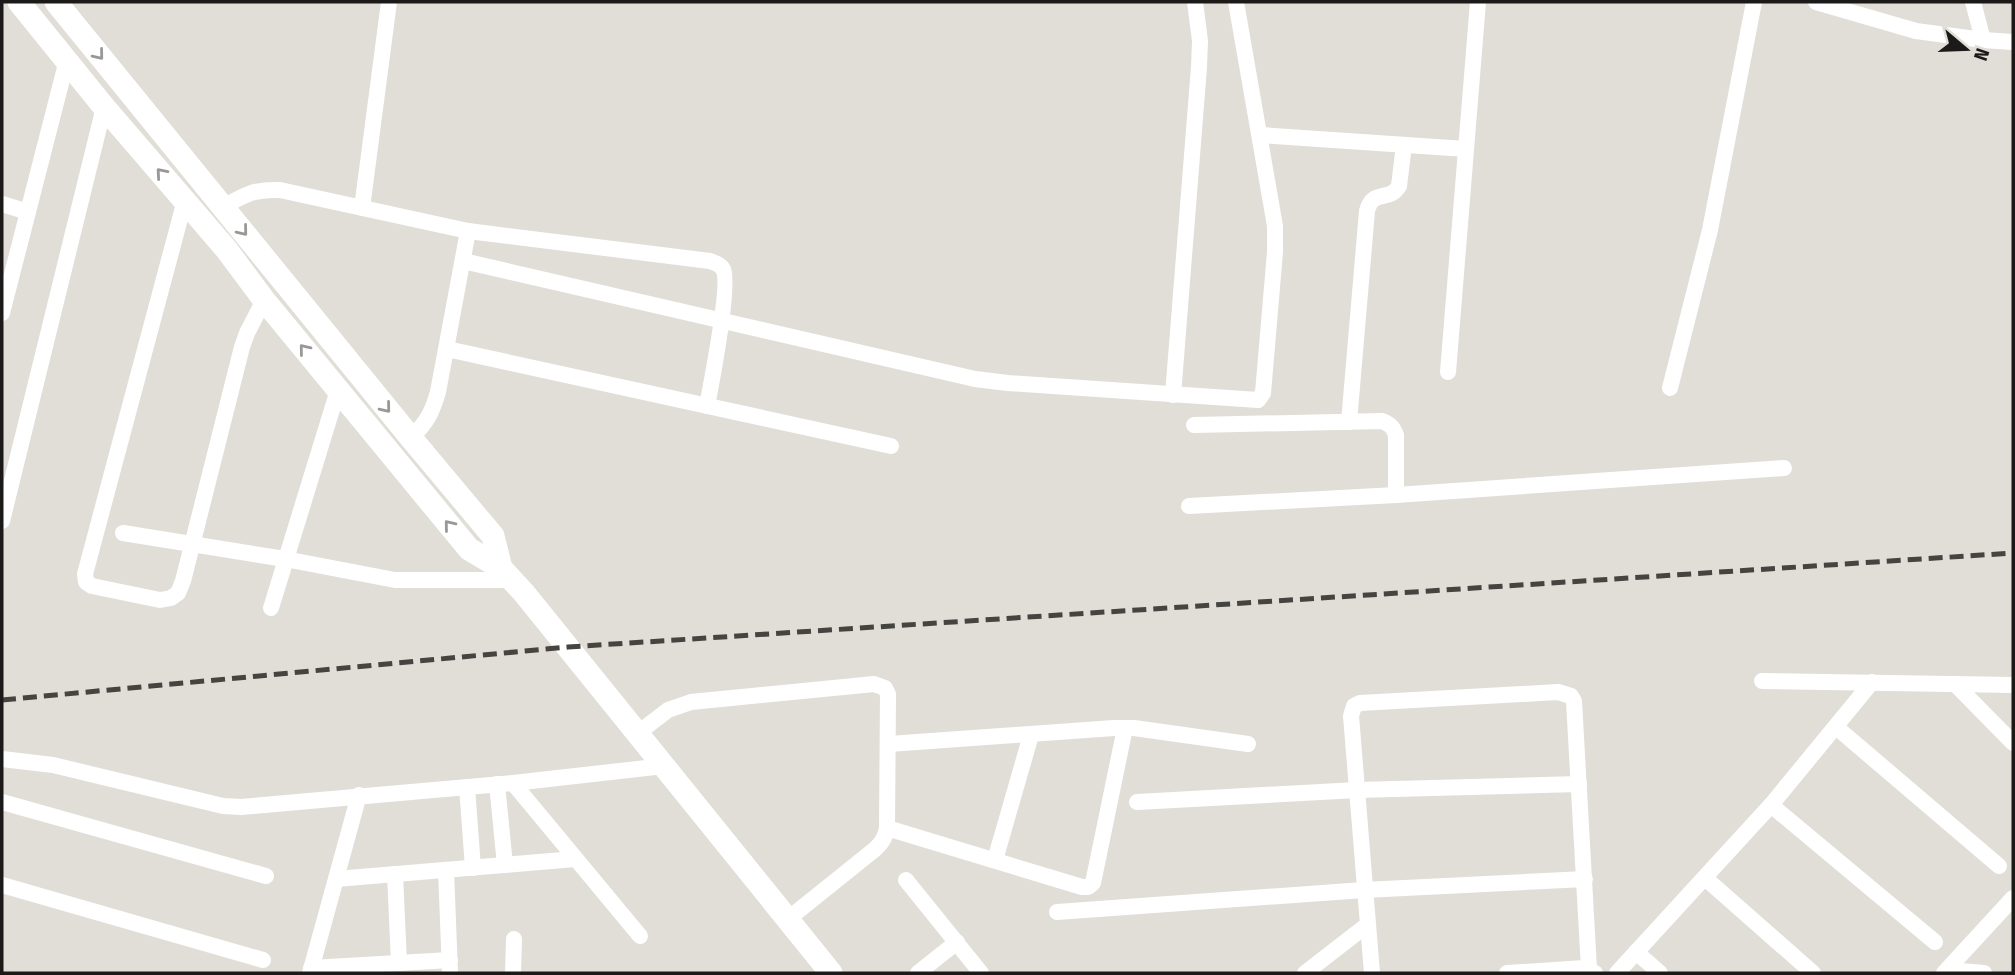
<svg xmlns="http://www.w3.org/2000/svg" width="2015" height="975" font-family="'Fira Sans Condensed',sans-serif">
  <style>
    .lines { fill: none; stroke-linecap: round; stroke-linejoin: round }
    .street { stroke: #fff; stroke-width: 16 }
    .secondary { stroke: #fff; stroke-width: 23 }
    .rail { stroke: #454441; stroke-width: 5; stroke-dasharray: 14 7; stroke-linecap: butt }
    .oneway { stroke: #989897 }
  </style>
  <rect width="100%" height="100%" fill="#e1ded7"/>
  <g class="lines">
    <g class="street">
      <path d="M1816,2L1916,31L1983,40L2013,42"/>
      <path d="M1973,2L1983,40"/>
      <path d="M1260,135L1466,149"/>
      <path d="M185,200L85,574L86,582L92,586L160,600L171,598L178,593L183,581L242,347L247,333L264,300"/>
      <path d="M2,204L28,212"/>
      <path d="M223,207C246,194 254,189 280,190L468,231L710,261C715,263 720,264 723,269C731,283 711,385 707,406"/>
      <path d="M362,208L389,2"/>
      <path d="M463,261L975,379L1008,383L1258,400L1263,393L1275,252V226L1236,2"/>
      <path d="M2,313L67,60"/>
      <path d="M447,349L891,446"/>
      <path d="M1448,372L1478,2"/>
      <path d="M1670,388L1710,230L1754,2"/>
      <path d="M1173,395L1199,67L1200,41L1195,2"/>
      <path d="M1349,422L1367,211C1373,188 1389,203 1399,186L1404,145"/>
      <path d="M1194,425L1382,421C1390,424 1393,427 1396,435V495"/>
      <path d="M411,438C427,422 432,413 438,392L468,231"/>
      <path d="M1189,506L1396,495L1784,468"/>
      <path d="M2,521L104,107"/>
      <path d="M123,533L285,559L395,580H512"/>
      <path d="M271,608L338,390"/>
      <path d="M1762,681L2013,685"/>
      <path d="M1955,684L2013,743"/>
      <path d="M1836,727L1999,866"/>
      <path d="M638,733L668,710L691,702L874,684L885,688L888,694L887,828C885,838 882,843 874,850L788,919"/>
      <path d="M889,744L1114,728H1134L1248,744"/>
      <path d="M2,759L53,765L223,806L241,807L513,783L664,766"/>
      <path d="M513,783L640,936"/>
      <path d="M497,784L505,865"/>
      <path d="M467,787L473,868"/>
      <path d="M2,802L266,876"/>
      <path d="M1137,802L1357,790L1579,784"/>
      <path d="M1771,805L1935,942"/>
      <path d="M887,828L1082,887H1088L1093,883L1125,728"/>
      <path d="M995,860L1031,735"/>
      <path d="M446,870L450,973"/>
      <path d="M395,874L399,963"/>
      <path d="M1705,878L1813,973"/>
      <path d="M336,879L575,859"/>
      <path d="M906,880L981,973"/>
      <path d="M2,885L263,960"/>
      <path d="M1057,912L1364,890L1585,879"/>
      <path d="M1636,952L1660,973"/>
      <path d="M311,968L450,960"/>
      <path d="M1948,970L1984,973"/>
      <path d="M310,973L359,795"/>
      <path d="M513,973L514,939"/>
      <path d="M918,973L957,942"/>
      <path d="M1305,973L1367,925"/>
      <path d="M1372,973L1351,716L1354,706L1360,703L1558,692L1571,696L1574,701L1589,969"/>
      <path d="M1507,973L1584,968L1595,973"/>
      <path d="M1617,973L1771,805L1872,682"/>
      <path d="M1944,973L2013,898"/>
    </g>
    <g class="secondary">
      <path d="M19,2L104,107L226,249L264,300L469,549L501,568L524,593L831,973"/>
      <path d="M56,2L411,438L493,536L501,568"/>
    </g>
    <path class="rail" d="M2,700L568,647L2013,553"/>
  </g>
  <defs><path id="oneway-chevron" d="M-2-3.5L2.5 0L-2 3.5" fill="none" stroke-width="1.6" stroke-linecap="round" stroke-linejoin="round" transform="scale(1.75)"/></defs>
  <g class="oneway">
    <use href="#oneway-chevron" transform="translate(99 55) rotate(51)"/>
    <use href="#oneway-chevron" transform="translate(161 173) rotate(-131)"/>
    <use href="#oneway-chevron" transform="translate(243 231) rotate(51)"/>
    <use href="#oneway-chevron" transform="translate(304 349) rotate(-129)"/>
    <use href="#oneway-chevron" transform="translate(386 408) rotate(51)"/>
    <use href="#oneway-chevron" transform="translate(449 525) rotate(-129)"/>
  </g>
  <rect width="2015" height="975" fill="none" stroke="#1b1a18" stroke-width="7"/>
  <g transform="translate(1966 49) rotate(109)" stroke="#e1ded7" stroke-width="5" paint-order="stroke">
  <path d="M0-5L12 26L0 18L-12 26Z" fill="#1b1a18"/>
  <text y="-10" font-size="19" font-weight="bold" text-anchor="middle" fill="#1b1a18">N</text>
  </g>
</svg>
